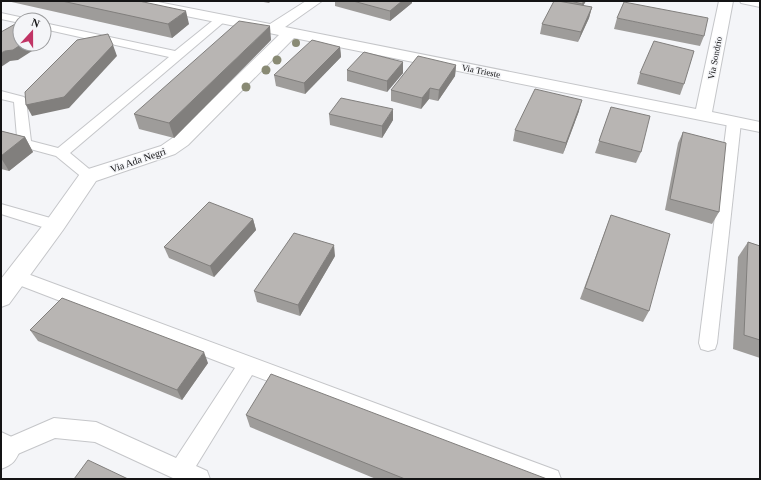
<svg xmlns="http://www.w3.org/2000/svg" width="761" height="480" font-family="Georgia,serif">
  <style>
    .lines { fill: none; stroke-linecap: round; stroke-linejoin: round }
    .service-casing { stroke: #c5c6c9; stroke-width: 2 }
    .minor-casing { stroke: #c5c6c9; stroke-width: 2 }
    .service { fill: #fff; fill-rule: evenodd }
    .minor { fill: #fff; fill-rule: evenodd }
    .tree { fill: #898a74 }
    .wall { fill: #9e9c9a }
    .shaded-wall { fill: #817f7d }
    .building { fill: #b8b5b3; stroke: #817f7d }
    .labels { text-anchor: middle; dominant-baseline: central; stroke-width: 3; stroke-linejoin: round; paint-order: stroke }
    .far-street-label { font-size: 9px; fill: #141415; stroke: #f4f5f8 }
    .street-label { font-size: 10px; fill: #141415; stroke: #f4f5f8 }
  </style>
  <rect width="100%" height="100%" fill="#f4f5f8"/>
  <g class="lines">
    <defs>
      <g id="service">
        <path d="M740,1H760V7L741,3Z"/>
        <path d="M1,13L24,18L25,20H20V23L1,19Z"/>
        <path d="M220,17L224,18L225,20L224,22L70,153L94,173L96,176L94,179L89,181L84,179L56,156L1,141V133L17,137L14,102L1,99V91L24,97L26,100L31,141L58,148L169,57L44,29V23L175,51L216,18Z"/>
        <path d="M734,118L739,119L741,122L717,343L715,349L708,351L701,349L699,343L727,122L729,119Z"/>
        <path d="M1,204L61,221L63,225L61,229L55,231L1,214Z"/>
        <path d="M17,270L550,468L558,471L561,479H522L252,375L196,466L207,471L210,479H175L95,442L55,438L6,459L1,457V441L54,418L96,422L176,458L235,368L11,282L9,277L11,272Z"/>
      </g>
      <g id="minor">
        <path d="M125,1H153L270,24L306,1H322L285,27L696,109L719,1H733L712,112L760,122V132L294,38L188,145L175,154L96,181L63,230L9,304L1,307V279L47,220L82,171L161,146L174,137L279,35L132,5L127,4Z"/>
        <path d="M1,432L16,439L21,449C15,461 14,464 1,469Z"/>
      </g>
    </defs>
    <use href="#service" class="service-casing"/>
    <use href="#minor" class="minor-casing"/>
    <use href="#service" class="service"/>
    <use href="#minor" class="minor"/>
  </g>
  <g class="tree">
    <circle cx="296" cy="43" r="4"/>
    <circle cx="277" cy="60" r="4.5"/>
    <circle cx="266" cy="70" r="4.5"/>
    <circle cx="246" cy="87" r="4.5"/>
  </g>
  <g class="wall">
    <path d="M7,1H139L189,24L172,38Z"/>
    <path d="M258,1H271L269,3Z"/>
    <path d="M335,1H412V3L390,21L335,6Z"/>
    <path d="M564,1H586L583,6L592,7L589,18L578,42L540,34L542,24L564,2Z"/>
    <path d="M617,18L704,36L700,46L614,29Z"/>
    <path d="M271,40L174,138L139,129L134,114Z"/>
    <path d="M340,47L341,57L305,94L276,86L274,75Z"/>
    <path d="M403,62V73L387,92L347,81V70Z"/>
    <path d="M456,65L455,76L438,101L429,99L421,109L391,101V90Z"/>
    <path d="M640,73L684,84L680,95L637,84Z"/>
    <path d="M611,107L641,152L636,163L595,153Z"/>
    <path d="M579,111L563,154L513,141L515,130Z"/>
    <path d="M329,114L393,120L382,138L330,125Z"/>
    <path d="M1,131L25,137L33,152L9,171L1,169Z"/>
    <path d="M683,132L719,212L712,224L665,210L678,143Z"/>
    <path d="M611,215L649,311L643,322L580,299Z"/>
    <path d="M253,219L256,230L214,277L169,258L164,247Z"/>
    <path d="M748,242L760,246V358L733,349L738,257Z"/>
    <path d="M335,256L300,316L257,302L254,291Z"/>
    <path d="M30,330L208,363L182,400L38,341Z"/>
    <path d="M246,415L547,479H376L250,427Z"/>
  </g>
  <g class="shaded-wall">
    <path d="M402,1H412V3L390,21V11Z"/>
    <path d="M584,1H586L581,9L582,4Z"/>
    <path d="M592,7L589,18L578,42L581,32Z"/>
    <path d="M186,11L189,24L172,38L168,24Z"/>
    <path d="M45,19L50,30L47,42L44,44V25Z"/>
    <path d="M270,26L271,40L174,138L169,123Z"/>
    <path d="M22,44H43L18,60L10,61L1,67V53L5,51Z"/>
    <path d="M113,45L117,56L69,108L32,116L26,105Z"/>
    <path d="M340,47L341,57L305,94L304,83Z"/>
    <path d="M403,62V73L387,92V81Z"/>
    <path d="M456,65L455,76L438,101L439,90Z"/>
    <path d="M430,88L429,99L421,109L422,98Z"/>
    <path d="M582,100L579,111L563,154L566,143Z"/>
    <path d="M393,109V120L382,138V126Z"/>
    <path d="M25,137L33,152L9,171L1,158V156Z"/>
    <path d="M253,219L256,230L214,277L210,266Z"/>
    <path d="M334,245L335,256L300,316L298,305Z"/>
    <path d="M204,352L208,363L182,400L177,390Z"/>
  </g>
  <g class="building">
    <path d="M62,1H139L186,11L168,24Z"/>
    <path d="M353,1H402L390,11Z"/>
    <path d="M554,1H558L592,7L581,32L542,24Z"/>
    <path d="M571,1H584L582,4Z"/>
    <path d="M624,2L708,18L704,36L617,18Z"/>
    <path d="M239,21L270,26L169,123L134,114Z"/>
    <path d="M17,23H20V44H22L13,50L5,51L1,53V32Z"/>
    <path d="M108,34L113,45L64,97L26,105L25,92L77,40Z"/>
    <path d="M312,40L340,47L304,83L274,75Z"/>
    <path d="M654,41L694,51L684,84L640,73Z"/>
    <path d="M364,52L403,62L387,81L347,70Z"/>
    <path d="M418,56L456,65L439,90L430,88L422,98L391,90Z"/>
    <path d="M535,89L582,100L566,143L515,130Z"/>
    <path d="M341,98L393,109L382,126L329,114Z"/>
    <path d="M611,107L650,116L641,152L599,141Z"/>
    <path d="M1,131L25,137L1,156Z"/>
    <path d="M683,132L726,143L719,212L670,199Z"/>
    <path d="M209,202L253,219L210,266L164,247Z"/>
    <path d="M611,215L670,234L649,311L585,288Z"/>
    <path d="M294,233L334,245L298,305L254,291Z"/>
    <path d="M748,242L760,246V340L744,335Z"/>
    <path d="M62,298L204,352L177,390L30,330Z"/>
    <path d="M271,374L547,479H405L246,415Z"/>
    <path d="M88,460L128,479H74Z"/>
  </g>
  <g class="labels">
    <g class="far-street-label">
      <text transform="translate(715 58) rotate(-79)">Via Sondrio</text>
      <text transform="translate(481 71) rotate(11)">Via Trieste</text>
    </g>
    <g class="street-label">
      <text transform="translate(138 160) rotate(-19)">Via Ada Negri</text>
    </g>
  </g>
  <rect width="761" height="480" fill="none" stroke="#141415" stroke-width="4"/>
  <g transform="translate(32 32) rotate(21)"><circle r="19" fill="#f4f5f8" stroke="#9a9b9d"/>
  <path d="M0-3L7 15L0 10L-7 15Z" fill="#c13465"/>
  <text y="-6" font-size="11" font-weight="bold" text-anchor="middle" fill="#141415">N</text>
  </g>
</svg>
